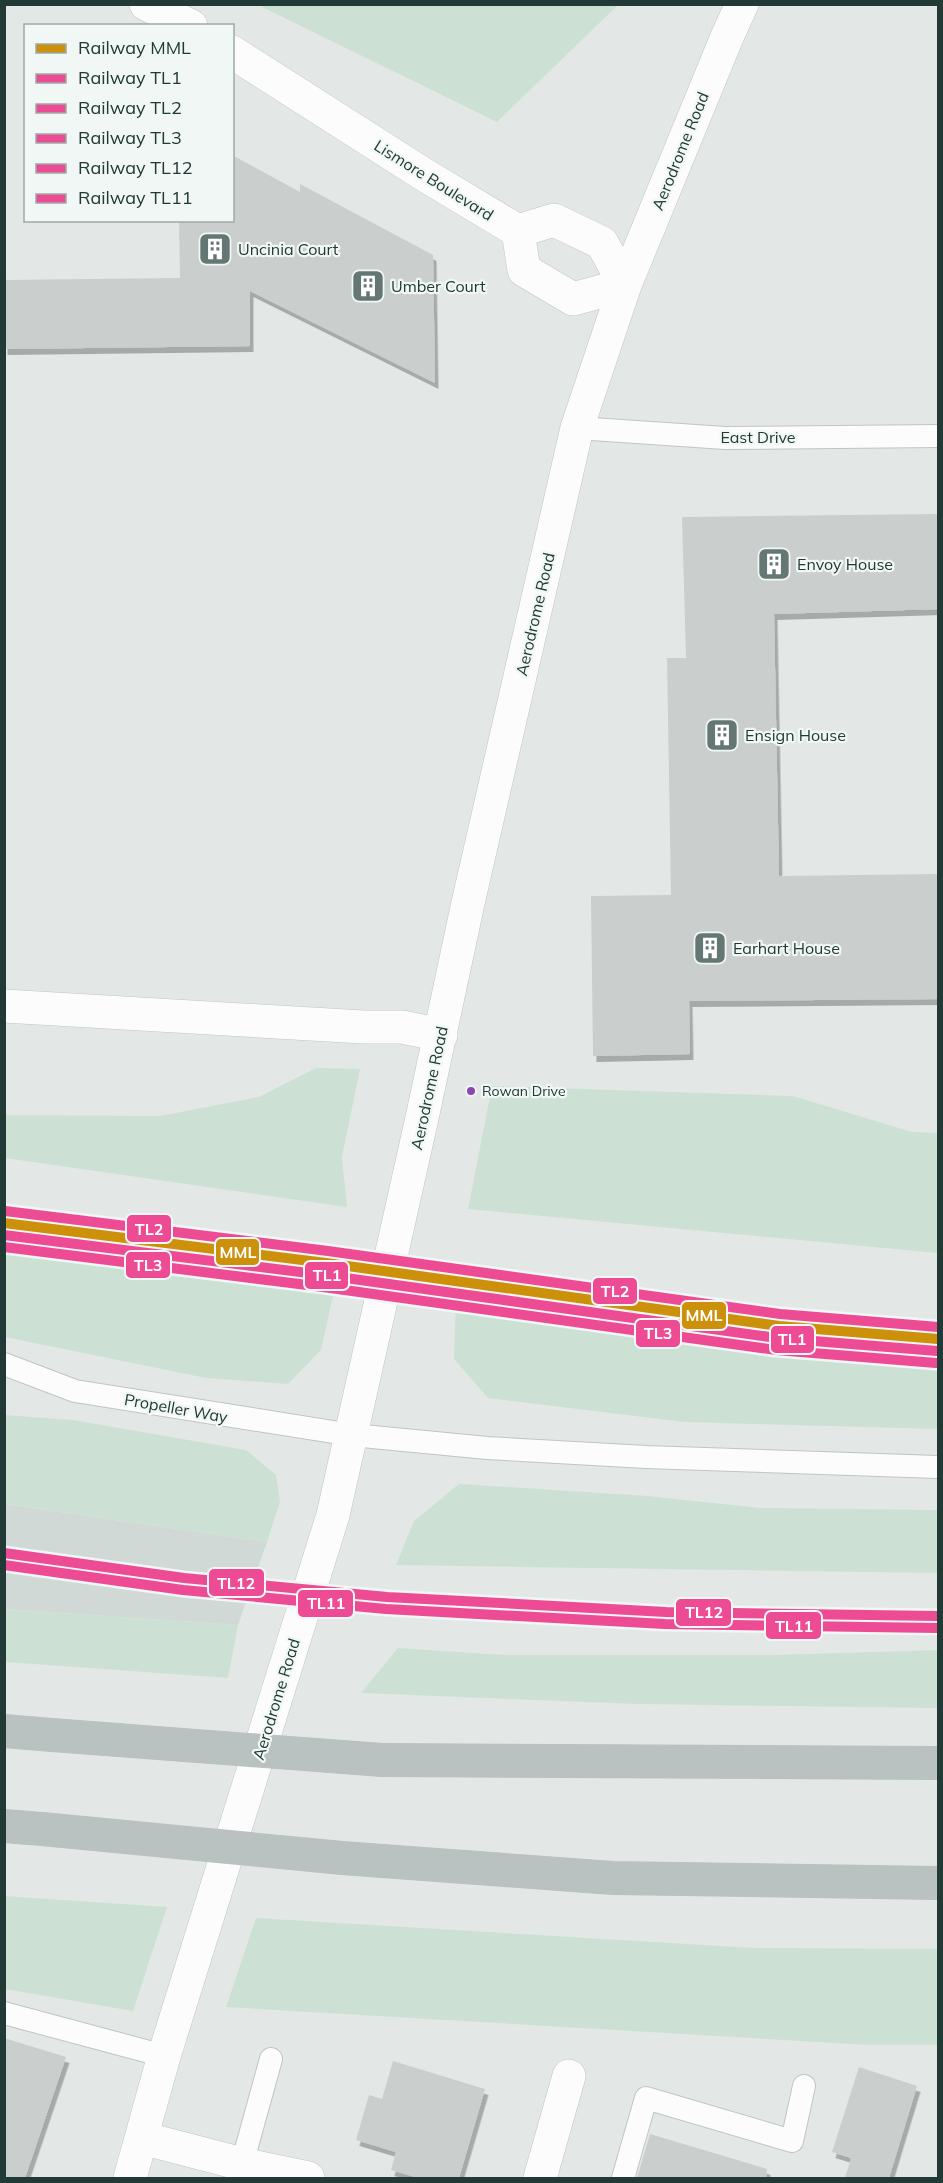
<svg xmlns="http://www.w3.org/2000/svg" width="943" height="2183" font-family="Mulish,sans-serif">
  <style>
    .built { fill: #d0d9d6 }
    .green { fill: #cce1d4 }
    .building { fill: #cacfcd; filter: url(#shadow) }
    .lines { fill: none; stroke-linecap: round; stroke-linejoin: round }
    .service-casing { stroke: #c0c5c3; stroke-width: 24 }
    .minor-casing { stroke: #c0c5c3; stroke-width: 34 }
    .tertiary-casing { stroke: #c0c5c3; stroke-width: 34 }
    .motorway-casing { stroke: #bcc4c3; stroke-width: 34 }
    .service { stroke: #fbfcfb; stroke-width: 22 }
    .minor { stroke: #fbfcfb; stroke-width: 33 }
    .tertiary { stroke: #fbfcfb; stroke-width: 33 }
    .motorway { stroke: #b9c2c0; stroke-width: 33 }
    .rail-casing { stroke: #c6cac9; stroke-width: 7 }
    .rail { stroke: #f0f7f4; stroke-width: 4.5; stroke-dasharray: 14; stroke-linecap: butt }
    .motorway-bridge-casing { stroke: #bcc4c3; stroke-width: 34; stroke-linecap: butt }
    .motorway-bridge { stroke: #b9c2c0; stroke-width: 33 }
    .rail-1-casing { stroke: #f0f7f4; stroke-width: 15 }
    .rail-2-casing { stroke: #f0f7f4; stroke-width: 15 }
    .rail-3-casing { stroke: #f0f7f4; stroke-width: 15 }
    .rail-4-casing { stroke: #f0f7f4; stroke-width: 15 }
    .rail-5-casing { stroke: #f0f7f4; stroke-width: 15 }
    .rail-6-casing { stroke: #f0f7f4; stroke-width: 15 }
    .rail-1 { stroke: #cc900b; stroke-width: 10 }
    .rail-2 { stroke: #ee4b95; stroke-width: 10 }
    .rail-3 { stroke: #ee4b95; stroke-width: 10 }
    .rail-4 { stroke: #ee4b95; stroke-width: 10 }
    .rail-5 { stroke: #ee4b95; stroke-width: 10 }
    .rail-6 { stroke: #ee4b95; stroke-width: 10 }
    .bus-dot { fill: #8e44ad; stroke: #f0f7f4; stroke-width: 2 }
    .labels { text-anchor: middle; dominant-baseline: central; stroke-width: 4.5; stroke-linejoin: round; paint-order: stroke }
    .bus-label { font-size: 14px; fill: #213a36; stroke: #f0f7f4; text-anchor: start }
    .street-label { font-size: 16px; fill: #213a36; stroke: #f0f7f4 }
    .poi-label { font-size: 16px; fill: #213a36; stroke: #f0f7f4; text-anchor: start }
    .line-badge { stroke: #f0f7f4; stroke-width: 2 }
    .badge-label { font-size: 16px; text-anchor: middle; font-weight: bold; fill: #fff }
  </style>
  <defs>
    <filter id="shadow"><feDropShadow dx="3.5" dy="6" stdDeviation="0" flood-color="#0004"/></filter>
  </defs>
  <rect width="100%" height="100%" fill="#e3e8e6"/>
  <path class="built" d="M4,1504L267,1542L238,1625L5,1609Z"/>
  <g class="green">
    <path d="M258,5L618,4V5L497,122Z"/>
    <path d="M316,1068L360,1069L342,1157L347,1207L5,1158V1115L160,1116L259,1097Z"/>
    <path d="M492,1086L793,1096L912,1132L938,1133V1253L468,1209Z"/>
    <path d="M5,1247L202,1275L335,1287L321,1350L288,1384L206,1378L5,1337Z"/>
    <path d="M456,1301C615,1328 777,1340 938,1355V1429L684,1422L488,1398L454,1359Z"/>
    <path d="M5,1415L73,1420L246,1450L276,1475L280,1502L267,1542L5,1504Z"/>
    <path d="M459,1484L648,1496L760,1508L938,1510V1573L396,1565L414,1521Z"/>
    <path d="M5,1609L238,1625L228,1678L5,1662Z"/>
    <path d="M398,1648L504,1655H774L938,1650V1708L636,1704L361,1693Z"/>
    <path d="M4,1896L167,1907L133,2011L5,1989Z"/>
    <path d="M256,1918L755,1948L938,1949V2045H868L226,2007Z"/>
  </g>
  <g class="building">
    <path d="M232,155L300,192V184L433,255L435,383L250,291V346L4,349V280L180,278L179,220H232Z"/>
    <path d="M939,514V609L774,614L779,876L939,874V999L689,1001L690,1054L593,1056L591,896L671,895L667,658H686L682,517Z"/>
    <path d="M4,2038L66,2057L25,2178H4Z"/>
    <path d="M393,2061L485,2089L459,2178H419L391,2170L396,2152L356,2140L369,2095L382,2099Z"/>
    <path d="M859,2067L917,2086L889,2178H845L851,2158L832,2152Z"/>
    <path d="M650,2134L767,2169L766,2178H637Z"/>
  </g>
  <g class="lines">
    <defs>
      <g id="service">
        <path d="M577,428L725,438L938,436"/>
        <path d="M4,1364L75,1391L352,1435L487,1448L646,1457L938,1467"/>
        <path d="M4,2013L164,2056"/>
        <path d="M242,2164L271,2059"/>
        <path d="M623,2178L646,2098L792,2141L804,2086"/>
      </g>
      <g id="minor">
        <path d="M146,4L191,26"/>
        <path d="M232,52L423,174L518,231L554,220L602,243L625,285L573,299L524,270L518,231"/>
        <path d="M4,1006L363,1027H402L441,1035"/>
        <path d="M142,2138L242,2164L308,2178"/>
        <path d="M540,2178L569,2076"/>
      </g>
      <path id="tertiary" d="M130,2178L164,2056L333,1515L422,1118L468,903L577,428L625,285L727,37L742,4"/>
      <g id="motorway">
        <path d="M4,1731L52,1735"/>
        <path d="M382,1760L938,1763"/>
        <path d="M4,1826L42,1829"/>
        <path d="M342,1858L613,1878L938,1883"/>
      </g>
    </defs>
    <use href="#service" class="service-casing"/>
    <use href="#minor" class="minor-casing"/>
    <use href="#tertiary" class="tertiary-casing"/>
    <use href="#motorway" class="motorway-casing"/>
    <use href="#service" class="service"/>
    <use href="#minor" class="minor"/>
    <use href="#tertiary" class="tertiary"/>
    <use href="#motorway" class="motorway"/>
    <defs>
      <path id="rail" d="M4,1563L184,1578"/>
    </defs>
    <use href="#rail" class="rail-casing"/>
    <use href="#rail" class="rail"/>
    <defs>
      <g id="motorway-bridge">
        <path d="M52,1735L382,1760"/>
        <path d="M42,1829L342,1858"/>
      </g>
    </defs>
    <use href="#motorway-bridge" class="motorway-bridge-casing"/>
    <use href="#motorway-bridge" class="motorway-bridge"/>
    <defs>
      <path id="rail-1" d="M4,1223L326,1263L779,1326L938,1339"/>
      <path id="rail-2" d="M4,1235L324,1275L777,1338L937,1351"/>
      <path id="rail-3" d="M5,1211L328,1251L780,1314L938,1327"/>
      <path id="rail-4" d="M4,1247L323,1287L776,1350L936,1363"/>
      <path id="rail-5" d="M4,1553L184,1578L387,1597L666,1612L938,1616"/>
      <path id="rail-6" d="M4,1565L183,1590L386,1609L665,1624L938,1628"/>
    </defs>
    <use href="#rail-1" class="rail-1-casing"/>
    <use href="#rail-2" class="rail-2-casing"/>
    <use href="#rail-3" class="rail-3-casing"/>
    <use href="#rail-4" class="rail-4-casing"/>
    <use href="#rail-5" class="rail-5-casing"/>
    <use href="#rail-6" class="rail-6-casing"/>
    <use href="#rail-1" class="rail-1"/>
    <use href="#rail-2" class="rail-2"/>
    <use href="#rail-3" class="rail-3"/>
    <use href="#rail-4" class="rail-4"/>
    <use href="#rail-5" class="rail-5"/>
    <use href="#rail-6" class="rail-6"/>
  </g>
  <defs>
    <symbol id="building-square" viewBox="-11 -11 22 22"><rect x="-9" y="-9" width="18" height="18" rx="4" fill="#657774" stroke="#f0f7f4"/><path d="M-4-6H4V6H1V3H-1V6H-4ZM-2.5-4.3h1.7v1.8h-1.7ZM.8-4.3h1.7v1.8H.8ZM-2.5-1h1.7V.8h-1.7ZM.8-1h1.7V.8H.8Z" fill="#fff"/></symbol>
  </defs>
  <g fill-rule="evenodd">
    <use href="#building-square" x="196" y="230" width="38" height="38"/>
    <use href="#building-square" x="349" y="267" width="38" height="38"/>
    <use href="#building-square" x="755" y="545" width="38" height="38"/>
    <use href="#building-square" x="703" y="716" width="38" height="38"/>
    <use href="#building-square" x="691" y="929" width="38" height="38"/>
  </g>
  <circle class="bus-dot" cx="471" cy="1091" r="5"/>
  <g class="labels">
    <g class="bus-label">
      <text x="482" y="1091">Rowan Drive</text>
    </g>
    <g class="street-label">
      <text transform="translate(680 151) rotate(-68)">Aerodrome Road</text>
      <text transform="translate(434 180) rotate(32)">Lismore Boulevard</text>
      <text x="758" y="437">East Drive</text>
      <text transform="translate(535 614) rotate(-77)">Aerodrome Road</text>
      <text transform="translate(429 1088) rotate(-78)">Aerodrome Road</text>
      <text transform="translate(176 1408) rotate(10)">Propeller Way</text>
      <text transform="translate(276 1699) rotate(-73)">Aerodrome Road</text>
    </g>
    <g class="poi-label">
      <text x="238" y="249">Uncinia Court</text>
      <text x="391" y="286">Umber Court</text>
      <text x="797" y="564">Envoy House</text>
      <text x="745" y="735">Ensign House</text>
      <text x="733" y="948">Earhart House</text>
    </g>
  </g>
  <g class="line-badge">
    <rect x="126" y="1214" width="46" height="29" rx="6" fill="#ee4b95"/>
    <rect x="215" y="1238" width="45" height="28" rx="6" fill="#cc900b"/>
    <rect x="125" y="1251" width="46" height="28" rx="6" fill="#ee4b95"/>
    <rect x="304" y="1261" width="45" height="29" rx="6" fill="#ee4b95"/>
    <rect x="592" y="1277" width="46" height="28" rx="6" fill="#ee4b95"/>
    <rect x="681" y="1301" width="46" height="29" rx="6" fill="#cc900b"/>
    <rect x="635" y="1319" width="46" height="29" rx="6" fill="#ee4b95"/>
    <rect x="770" y="1325" width="45" height="29" rx="6" fill="#ee4b95"/>
    <rect x="208" y="1568" width="57" height="29" rx="6" fill="#ee4b95"/>
    <rect x="297" y="1589" width="57" height="29" rx="6" fill="#ee4b95"/>
    <rect x="675" y="1598" width="57" height="29" rx="6" fill="#ee4b95"/>
    <rect x="765" y="1611" width="57" height="29" rx="6" fill="#ee4b95"/>
  </g>
  <g class="badge-label">
    <text x="149" y="1235">TL2</text>
    <text x="238" y="1258">MML</text>
    <text x="148" y="1271">TL3</text>
    <text x="327" y="1281">TL1</text>
    <text x="615" y="1297">TL2</text>
    <text x="704" y="1321">MML</text>
    <text x="658" y="1339">TL3</text>
    <text x="792" y="1345">TL1</text>
    <text x="236" y="1589">TL12</text>
    <text x="326" y="1609">TL11</text>
    <text x="704" y="1618">TL12</text>
    <text x="794" y="1632">TL11</text>
  </g>
  <rect width="943" height="2183" fill="none" stroke="#213a36" stroke-width="12"/>
  <rect x="24" y="24" width="210" height="198" fill="#f0f7f4" stroke="#9daba8" stroke-width="1.5"/>
  <rect x="36" y="44" width="30" height="9" fill="#cc900b" stroke="#9daba8" stroke-width="1.5"/>
  <text x="78" y="54" font-size="18" fill="#213a36">Railway MML</text>
  <rect x="36" y="74" width="30" height="9" fill="#ee4b95" stroke="#9daba8" stroke-width="1.5"/>
  <text x="78" y="84" font-size="18" fill="#213a36">Railway TL1</text>
  <rect x="36" y="104" width="30" height="9" fill="#ee4b95" stroke="#9daba8" stroke-width="1.5"/>
  <text x="78" y="114" font-size="18" fill="#213a36">Railway TL2</text>
  <rect x="36" y="134" width="30" height="9" fill="#ee4b95" stroke="#9daba8" stroke-width="1.5"/>
  <text x="78" y="144" font-size="18" fill="#213a36">Railway TL3</text>
  <rect x="36" y="164" width="30" height="9" fill="#ee4b95" stroke="#9daba8" stroke-width="1.5"/>
  <text x="78" y="174" font-size="18" fill="#213a36">Railway TL12</text>
  <rect x="36" y="194" width="30" height="9" fill="#ee4b95" stroke="#9daba8" stroke-width="1.5"/>
  <text x="78" y="204" font-size="18" fill="#213a36">Railway TL11</text>
</svg>
